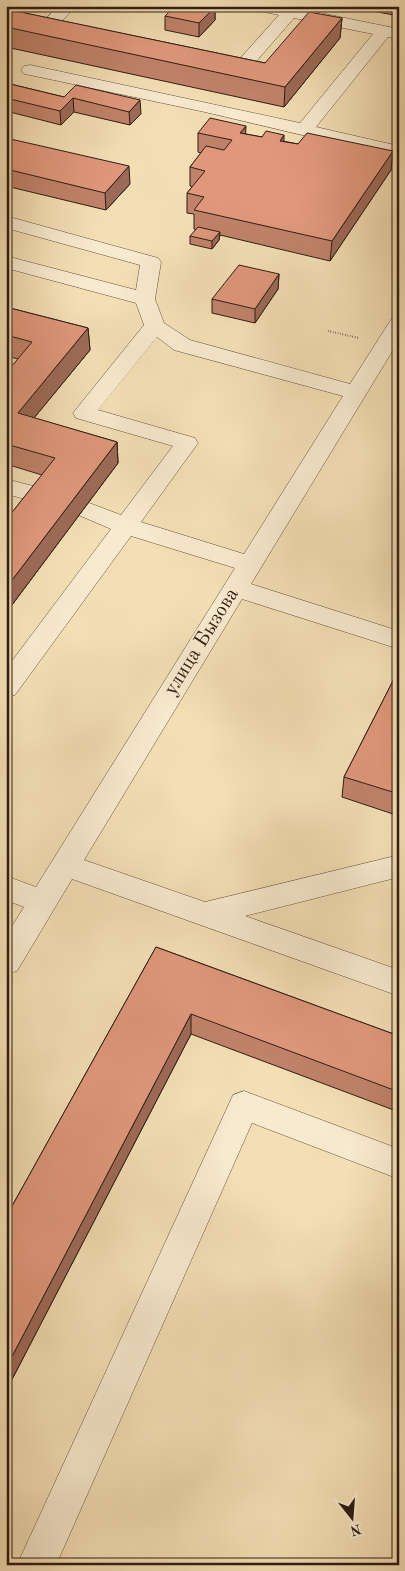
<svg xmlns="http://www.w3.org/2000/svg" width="405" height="1571" font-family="'Old Standard TT',serif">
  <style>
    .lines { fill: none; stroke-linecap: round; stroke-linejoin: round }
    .minor-casing { stroke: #604e3c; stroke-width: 1 }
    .path { stroke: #2e1d14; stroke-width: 2; stroke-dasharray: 0.5 2; stroke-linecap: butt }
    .minor { fill: #f8eacf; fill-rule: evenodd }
    .wall { fill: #c1836b; stroke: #2e1d14 }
    .shaded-wall { fill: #9d6a57; stroke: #2e1d14 }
    .building { fill: #e0987c; stroke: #2e1d14 }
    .labels { text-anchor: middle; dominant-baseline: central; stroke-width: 4; stroke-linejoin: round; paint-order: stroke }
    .street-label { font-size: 20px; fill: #2e1d14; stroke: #f8eacf }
  </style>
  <rect width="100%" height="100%" fill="#f4dfb5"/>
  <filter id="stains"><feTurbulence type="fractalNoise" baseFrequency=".004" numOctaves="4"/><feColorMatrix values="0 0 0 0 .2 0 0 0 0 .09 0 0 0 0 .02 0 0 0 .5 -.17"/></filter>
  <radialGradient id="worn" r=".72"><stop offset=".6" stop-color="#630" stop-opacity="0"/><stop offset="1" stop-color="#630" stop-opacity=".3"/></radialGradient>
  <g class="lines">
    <defs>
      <g id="minor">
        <path d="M58,6H76L60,23H48L46,19Z"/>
        <path d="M253,6H303L301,9L399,29V39L388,37L316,127L399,146V158L205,112L30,75L24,74L21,70L24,66L30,65L300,123L373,34L294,18L239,81L233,82L227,81L224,77L227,73L279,15L255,10Z"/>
        <path d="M6,216L158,258L161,262L155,299L164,323L190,340L350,384L392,318L399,316V340L251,584L399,631V649L242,599L84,860L205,902L399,855V877L245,916L399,970V996L72,879L17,971L6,974V936L24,907L6,900V876L36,887L235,568L131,536L15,695L6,697V669L111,529L76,514L72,509L76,504L84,501L121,515L173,446L76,418L73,413L144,325L136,303L6,268V256L136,290L140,265L6,228ZM157,337L174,350L343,396L244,554L141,522L198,443L195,438L98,410Z"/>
        <path d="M6,479L52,491L56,496L52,501L44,504L6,494Z"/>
        <path d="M244,1091L399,1149V1179L252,1123L56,1565H17L233,1095Z"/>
      </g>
    </defs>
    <use href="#minor" class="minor-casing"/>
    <path class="path" d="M328,331L359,338"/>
    <use href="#minor" class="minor"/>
  </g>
  <g class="wall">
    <path d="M6,6H31L24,13L265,63L342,18L340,38L284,107L6,47Z"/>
    <path d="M368,6H399V16L367,10Z"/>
    <path d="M215,7V20L199,37L165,30V16Z"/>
    <path d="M6,83L64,97L76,85L141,114L130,125L74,112L61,125L6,111Z"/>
    <path d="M198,133L246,134L298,144L393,151L391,170L330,261L220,235L219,240L212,249L190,244V236L196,230L194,229V214L187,213V193L192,187L190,186V167L201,153L198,152Z"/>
    <path d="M6,138L130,184L106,210L6,186Z"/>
    <path d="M279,274L278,289L255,323L212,313V299Z"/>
    <path d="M6,307L88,328L90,350L34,418L117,442L118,463L6,613V520L42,475L6,464V373L18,359L6,356Z"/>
    <path d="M399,669V816L342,797L344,777Z"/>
    <path d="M156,947L399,1036V1112L191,1034L6,1391V1217Z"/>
  </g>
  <g class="shaded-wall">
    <path d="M8,6H31L8,28L6,23V8Z"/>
    <path d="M215,7V20L199,37V23Z"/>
    <path d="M342,18L340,38L284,107L285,87Z"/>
    <path d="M73,98L74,112L61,125L60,111Z"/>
    <path d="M140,100L141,114L130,125L129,112Z"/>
    <path d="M246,126L245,145L240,133Z"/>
    <path d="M284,135V154L280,141Z"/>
    <path d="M393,151L391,170L330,261L332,241Z"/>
    <path d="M129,166L130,184L106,210L105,193Z"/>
    <path d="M220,232L219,240L212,249V241Z"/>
    <path d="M279,274L278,289L255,323V309Z"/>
    <path d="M88,328L90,350L20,435L18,413Z"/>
    <path d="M117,442L118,463L6,613V588Z"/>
    <path d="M191,1014V1034L6,1391V1368Z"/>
  </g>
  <g class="building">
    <path d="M175,6H213L215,7L199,23L165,16Z"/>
    <path d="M6,9L265,63L309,12L342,18L285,87L6,27Z"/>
    <path d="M6,83L64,97L76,85L140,100L129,112L73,98L60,111L6,98Z"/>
    <path d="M210,118L246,126L240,133L262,137L266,131L284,135L280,141L298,144L307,133L393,151L332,241L194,210L204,197L187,193L205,171L190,167L206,146L224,150L232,140L198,133Z"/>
    <path d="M6,138L129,166L105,193L6,169Z"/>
    <path d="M198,227L220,232L212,241L190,236Z"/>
    <path d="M239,265L279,274L255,309L212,299Z"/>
    <path d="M6,307L88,328L18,413L117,442L6,588V520L55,458L6,444V373L32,342L6,335Z"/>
    <path d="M399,669V794L344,777Z"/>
    <path d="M156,947L399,1036V1092L191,1014L6,1368V1217Z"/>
    <path d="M399,1552V1565H394Z"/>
  </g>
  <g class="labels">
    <g class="street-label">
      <text transform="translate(202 642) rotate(-58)">улица Бызова</text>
    </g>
  </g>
  <rect width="405" height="1571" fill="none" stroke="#f4dfb5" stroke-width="25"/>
  <rect x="8" y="8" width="390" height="1556" fill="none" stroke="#2e1d14" stroke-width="2.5"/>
  <rect x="12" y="12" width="380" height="1546" fill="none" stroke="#2e1d14"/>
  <g transform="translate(352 1518) rotate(163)" stroke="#f8eacf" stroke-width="4" paint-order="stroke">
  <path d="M0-4L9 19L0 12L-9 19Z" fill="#2e1d14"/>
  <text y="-8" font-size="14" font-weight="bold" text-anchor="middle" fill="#2e1d14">N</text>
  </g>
  <rect width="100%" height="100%" filter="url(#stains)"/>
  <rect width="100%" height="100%" fill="url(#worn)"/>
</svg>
